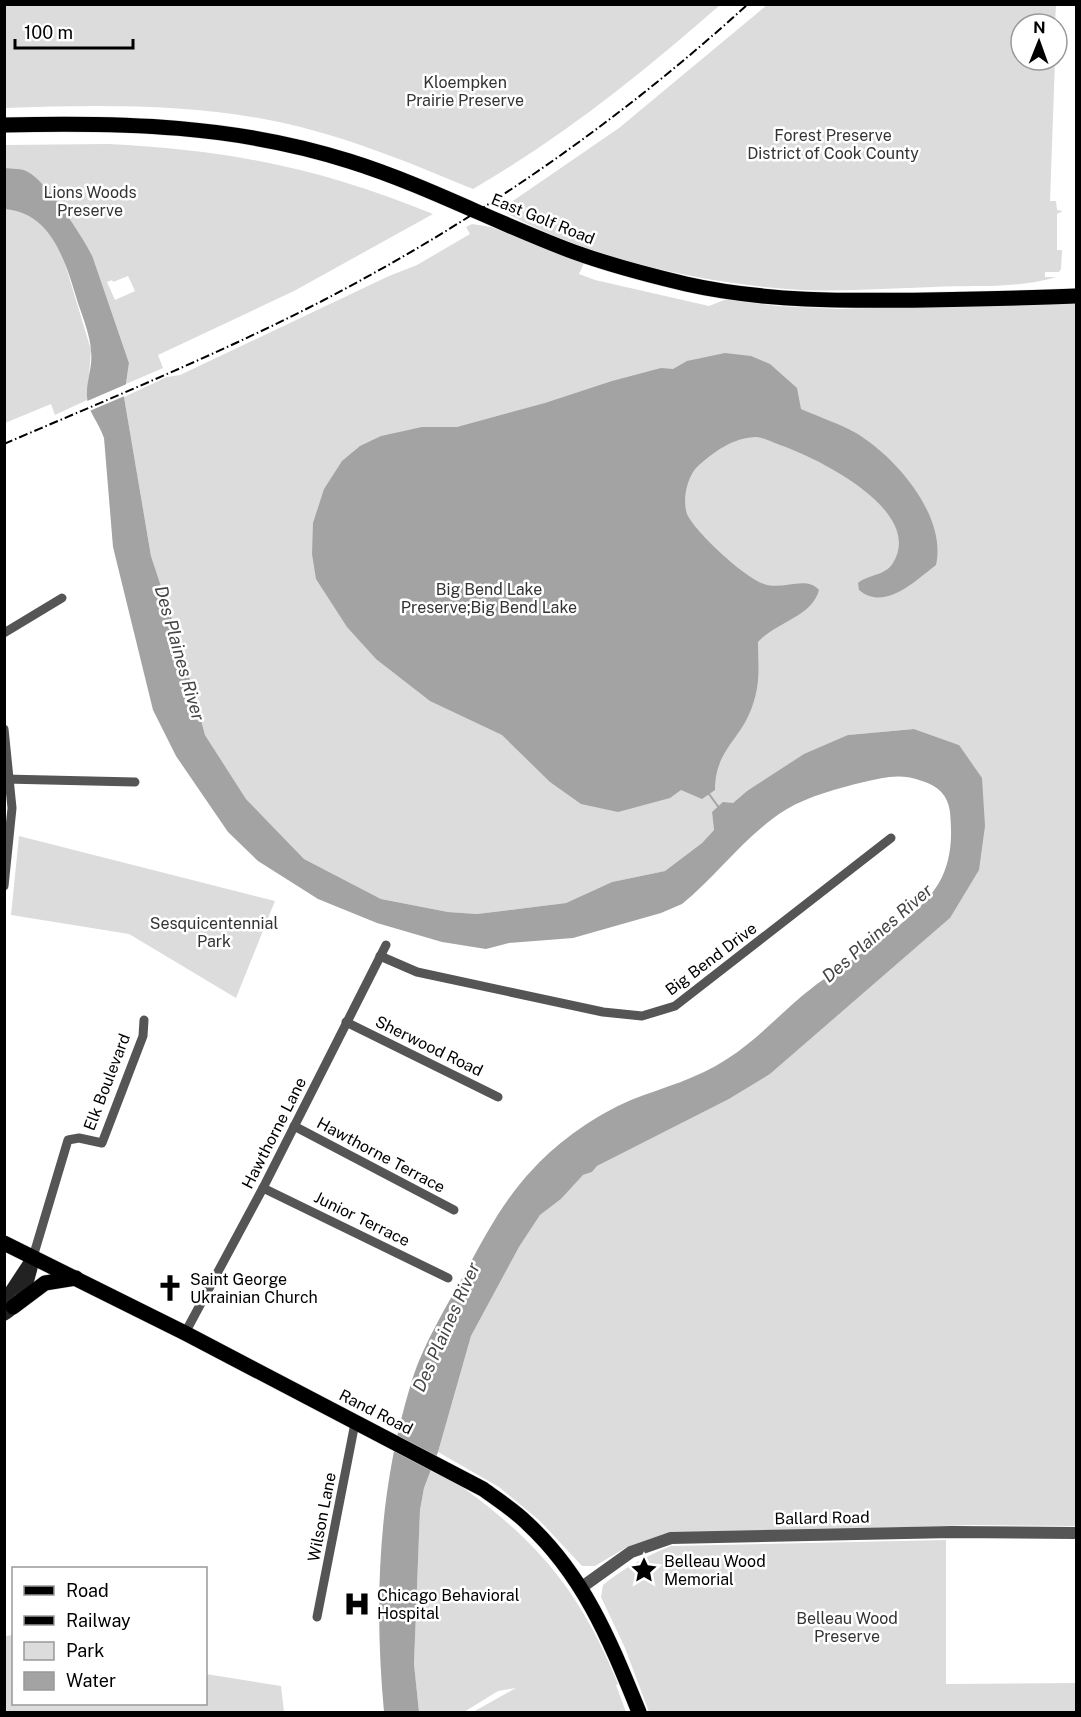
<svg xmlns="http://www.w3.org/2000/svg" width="1081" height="1717" font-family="'Public Sans',sans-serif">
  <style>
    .green { fill: #dcdcdc; fill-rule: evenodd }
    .water { fill: #a3a3a3 }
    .pier { fill: #fff }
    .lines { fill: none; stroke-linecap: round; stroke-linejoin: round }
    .stream { stroke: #a3a3a3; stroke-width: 2 }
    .primary-casing { stroke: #dbdbdb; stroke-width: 16 }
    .minor { stroke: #555; stroke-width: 9 }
    .tertiary { stroke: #555; stroke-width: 12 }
    .secondary { stroke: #222; stroke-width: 12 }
    .primary { stroke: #000; stroke-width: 15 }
    .rail { stroke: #000; stroke-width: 2; stroke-dasharray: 9 3 1.5 3; stroke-linecap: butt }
    .labels { text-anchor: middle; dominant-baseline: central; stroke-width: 5; stroke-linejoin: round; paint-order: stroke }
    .park-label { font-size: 16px; fill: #333; stroke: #fff }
    .street-label { font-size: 16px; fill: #000; stroke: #fff }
    .poi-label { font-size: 16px; fill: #000; stroke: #fff; text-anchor: start }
    .water-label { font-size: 18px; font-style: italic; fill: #444; stroke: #fff }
  </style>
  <rect width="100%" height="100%" fill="#fff"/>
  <g class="green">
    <path d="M4,5L5,4L720,5C642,73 563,137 473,189C408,162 343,135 274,121C184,103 95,105 5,108Z"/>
    <path d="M767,5H1056L1055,24H1021V60H1055L1050,201H1056L1057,210L1063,211L1057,214V250H1062L1061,269L1059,272H1045V277H1056C1018,289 973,285 934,287C890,288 846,292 803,290C708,285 589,259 506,213L507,205L619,128Z"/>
    <path d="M108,144C229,150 321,168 433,214L294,291L158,355L163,368L126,384L129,363L93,258L63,257L91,350L87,400L55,415L51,404L5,423V145ZM128,276L135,291L115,300L107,282L112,280L113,282Z"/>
    <path d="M472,224L491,227L584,263L579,274L595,280L709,306L727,299L777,306L838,309L1076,303V1526L974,1525L664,1534L627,1547L595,1566H582L540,1521L499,1487L438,1452L471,1336L519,1247L540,1215L561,1199L583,1175L592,1172L597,1166L729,1099L770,1074L950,918L959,745L914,729L848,735L747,791L733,803L712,812L714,830L702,843L665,871L612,882L566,903L477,914L448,912L381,899L304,859L246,799L205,735L182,650L151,556L124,397L167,377L180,375L389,276L417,265L470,234L466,227Z"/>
    <path d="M19,836L275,901L236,998L129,934L11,915Z"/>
    <path d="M431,1471L439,1475L440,1472L444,1474C533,1536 577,1584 618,1684L616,1685L626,1712H473L516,1688L498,1691L464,1712H419L414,1664L420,1510L424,1488Z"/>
    <path d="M946,1540V1684L1076,1683V1712H649L625,1648L601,1597L603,1585C624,1568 646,1556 671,1546Z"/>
    <path d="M13,1635L14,1704H206V1674L281,1686L284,1712H5V1636Z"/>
  </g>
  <g class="water">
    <path d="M4,168C11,169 22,168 28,172C47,182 84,238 93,258L129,363L124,397L151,556L182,650L205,735L246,799L304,859L381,899L448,912L477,914L566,903L612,882L665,871L702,843L714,830L712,812L723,802L733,803L747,791L804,754L848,735L914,729L959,745L982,778L985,826L979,870L950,918L770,1074L729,1099L597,1166L592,1172L583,1175L561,1199L540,1215L519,1247L471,1336L438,1452L424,1488L420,1510L414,1664L419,1712H384C374,1603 378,1493 410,1387C421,1348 445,1309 465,1273C485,1236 504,1199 534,1168C560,1140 596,1115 631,1100C664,1087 697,1079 727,1059C759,1039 783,1010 812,988C849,960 923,918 942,877C952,856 952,834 950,812C948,795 938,786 922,781C902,773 884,777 864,782C839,788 809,796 787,809C747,833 718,875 682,904L661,913L573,938L509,943L486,949L442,942L377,923L318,899L258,861L228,832L176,756L153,710L113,547L104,438C99,423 87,410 87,397C86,381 93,367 91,351C90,335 83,318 78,303C66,264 53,213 5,209Z"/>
    <path d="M725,353L751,356L770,364L797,388L801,409C819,417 840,424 856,433C896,457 947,516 936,565C916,580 885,612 859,590L858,583C869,574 885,576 893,563C925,511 819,459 783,446C776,444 765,438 757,437C734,437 713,452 697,467C687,477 682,500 687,514C695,532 745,578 764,584C783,591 806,575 819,590C812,617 776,622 758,642C758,666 761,682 752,707C740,741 715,750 715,790L702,799L681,790L670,798L618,812L581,804L550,782L502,735L430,701L376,659L347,627L316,579L312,554L313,523L324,489L342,461L360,446L381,436L422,427H457L545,403L612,381L661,368L673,369L687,361Z"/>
  </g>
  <path class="pier" d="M129,383L127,395L87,412L85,402Z"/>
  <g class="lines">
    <path class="stream" d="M709,794L720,809"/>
    <defs>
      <g id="primary">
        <path d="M4,125C122,122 236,125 349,161C426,185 498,224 574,252C610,265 648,275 686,284C766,302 846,301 927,300C977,299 1027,298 1076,296"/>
        <path d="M4,1243L185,1333L483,1489C498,1500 514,1510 527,1523C585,1577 610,1641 639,1712"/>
        <path d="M13,1307L45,1283L76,1278"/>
      </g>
    </defs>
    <use href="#primary" class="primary-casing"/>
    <g class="minor">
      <path d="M4,633L62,598"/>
      <path d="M4,729L12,808L4,886"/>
      <path d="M4,779L135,782"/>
      <path d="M380,956L417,972L603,1012L642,1016L675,1006L891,838"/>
      <path d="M346,1022L498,1097"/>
      <path d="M294,1126L454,1210"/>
      <path d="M263,1188L448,1278"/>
      <path d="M33,1257L68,1140L79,1138L102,1143L143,1036L144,1020"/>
      <path d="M185,1333L263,1188L386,945"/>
      <path d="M317,1617L355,1423"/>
    </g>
    <path class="tertiary" d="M582,1587L631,1552L671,1538L952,1532L1076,1533"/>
    <g class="secondary">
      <path d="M4,1301L33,1257"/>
      <path d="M4,1315C21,1306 32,1275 33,1257"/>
    </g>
    <use href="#primary" class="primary"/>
    <path class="rail" d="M4,444C111,398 219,354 322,301C476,221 620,121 748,4"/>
  </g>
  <defs>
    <symbol id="church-bare" viewBox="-9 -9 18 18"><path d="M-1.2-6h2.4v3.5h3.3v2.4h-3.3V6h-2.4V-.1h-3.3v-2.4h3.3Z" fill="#000" stroke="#fff" stroke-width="2.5" paint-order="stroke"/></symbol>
    <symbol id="sight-bare" viewBox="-9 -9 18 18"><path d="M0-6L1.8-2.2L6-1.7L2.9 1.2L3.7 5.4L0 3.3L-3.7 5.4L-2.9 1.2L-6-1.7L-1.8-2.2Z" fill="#000" stroke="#fff" stroke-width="2.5" paint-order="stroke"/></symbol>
    <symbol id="hospital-bare" viewBox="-9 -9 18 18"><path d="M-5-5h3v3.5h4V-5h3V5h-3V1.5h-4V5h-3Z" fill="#000" stroke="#fff" stroke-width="2.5" paint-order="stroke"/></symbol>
  </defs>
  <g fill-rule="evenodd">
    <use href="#church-bare" x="151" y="1269" width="38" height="38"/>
    <use href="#sight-bare" x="625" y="1551" width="38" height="38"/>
    <use href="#hospital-bare" x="338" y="1585" width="38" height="38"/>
  </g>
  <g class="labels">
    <g class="park-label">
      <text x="465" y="82">Kloempken<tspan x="465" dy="18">Prairie Preserve</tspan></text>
      <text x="833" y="135">Forest Preserve<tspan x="833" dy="18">District of Cook County</tspan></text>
      <text x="90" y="192">Lions Woods<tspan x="90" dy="18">Preserve</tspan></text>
      <text x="489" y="589">Big Bend Lake<tspan x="489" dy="18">Preserve;Big Bend Lake</tspan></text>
      <text x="214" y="923">Sesquicentennial<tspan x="214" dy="18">Park</tspan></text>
      <text x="847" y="1618">Belleau Wood<tspan x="847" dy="18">Preserve</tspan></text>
    </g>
    <g class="street-label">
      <text transform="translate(543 219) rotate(22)">East Golf Road</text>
      <text transform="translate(711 959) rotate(-37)">Big Bend Drive</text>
      <text transform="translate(429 1046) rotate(26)">Sherwood Road</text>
      <text transform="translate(107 1082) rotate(-69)">Elk Boulevard</text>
      <text transform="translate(274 1133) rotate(-63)">Hawthorne Lane</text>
      <text transform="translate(381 1155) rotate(28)">Hawthorne Terrace</text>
      <text transform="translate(362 1219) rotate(26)">Junior Terrace</text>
      <text transform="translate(376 1412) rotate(27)">Rand Road</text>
      <text transform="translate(322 1517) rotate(-79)">Wilson Lane</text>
      <text transform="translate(822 1518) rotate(-1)">Ballard Road</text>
    </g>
    <g class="poi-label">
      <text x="190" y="1279">Saint George<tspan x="190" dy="18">Ukrainian Church</tspan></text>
      <text x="664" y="1561">Belleau Wood<tspan x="664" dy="18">Memorial</tspan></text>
      <text x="377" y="1595">Chicago Behavioral<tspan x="377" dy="18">Hospital</tspan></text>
    </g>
    <g class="water-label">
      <text transform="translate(180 653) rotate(74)">Des Plaines River</text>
      <text transform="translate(877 933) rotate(-41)">Des Plaines River</text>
      <text transform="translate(446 1327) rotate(-66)">Des Plaines River</text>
    </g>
  </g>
  <rect width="1081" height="1717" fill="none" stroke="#000000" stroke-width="12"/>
  <rect x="12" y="1567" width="195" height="138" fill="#ffffff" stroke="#999999" stroke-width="1.5"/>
  <rect x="24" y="1586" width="30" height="9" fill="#000000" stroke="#999999" stroke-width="1.5"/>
  <text x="66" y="1597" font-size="18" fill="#000000">Road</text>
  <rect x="24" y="1616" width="30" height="9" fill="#000000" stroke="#999999" stroke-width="1.5"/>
  <text x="66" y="1627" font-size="18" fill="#000000">Railway</text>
  <rect x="24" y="1642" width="30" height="18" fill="#dcdcdc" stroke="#999999" stroke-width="1.5"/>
  <text x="66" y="1657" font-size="18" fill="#000000">Park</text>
  <rect x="24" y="1672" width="30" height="18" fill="#a3a3a3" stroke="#999999" stroke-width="1.5"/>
  <text x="66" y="1687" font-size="18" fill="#000000">Water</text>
  <g transform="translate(1039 42) rotate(1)"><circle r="28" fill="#ffffff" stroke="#999999" stroke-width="1.5"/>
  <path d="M0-4.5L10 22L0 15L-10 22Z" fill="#000000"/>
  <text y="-9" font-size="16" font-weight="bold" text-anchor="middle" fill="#000000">N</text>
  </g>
  <path d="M15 39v9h118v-9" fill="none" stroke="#000000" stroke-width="3"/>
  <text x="24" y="39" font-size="18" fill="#000000" stroke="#ffffff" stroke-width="4.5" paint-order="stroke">100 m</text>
</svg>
